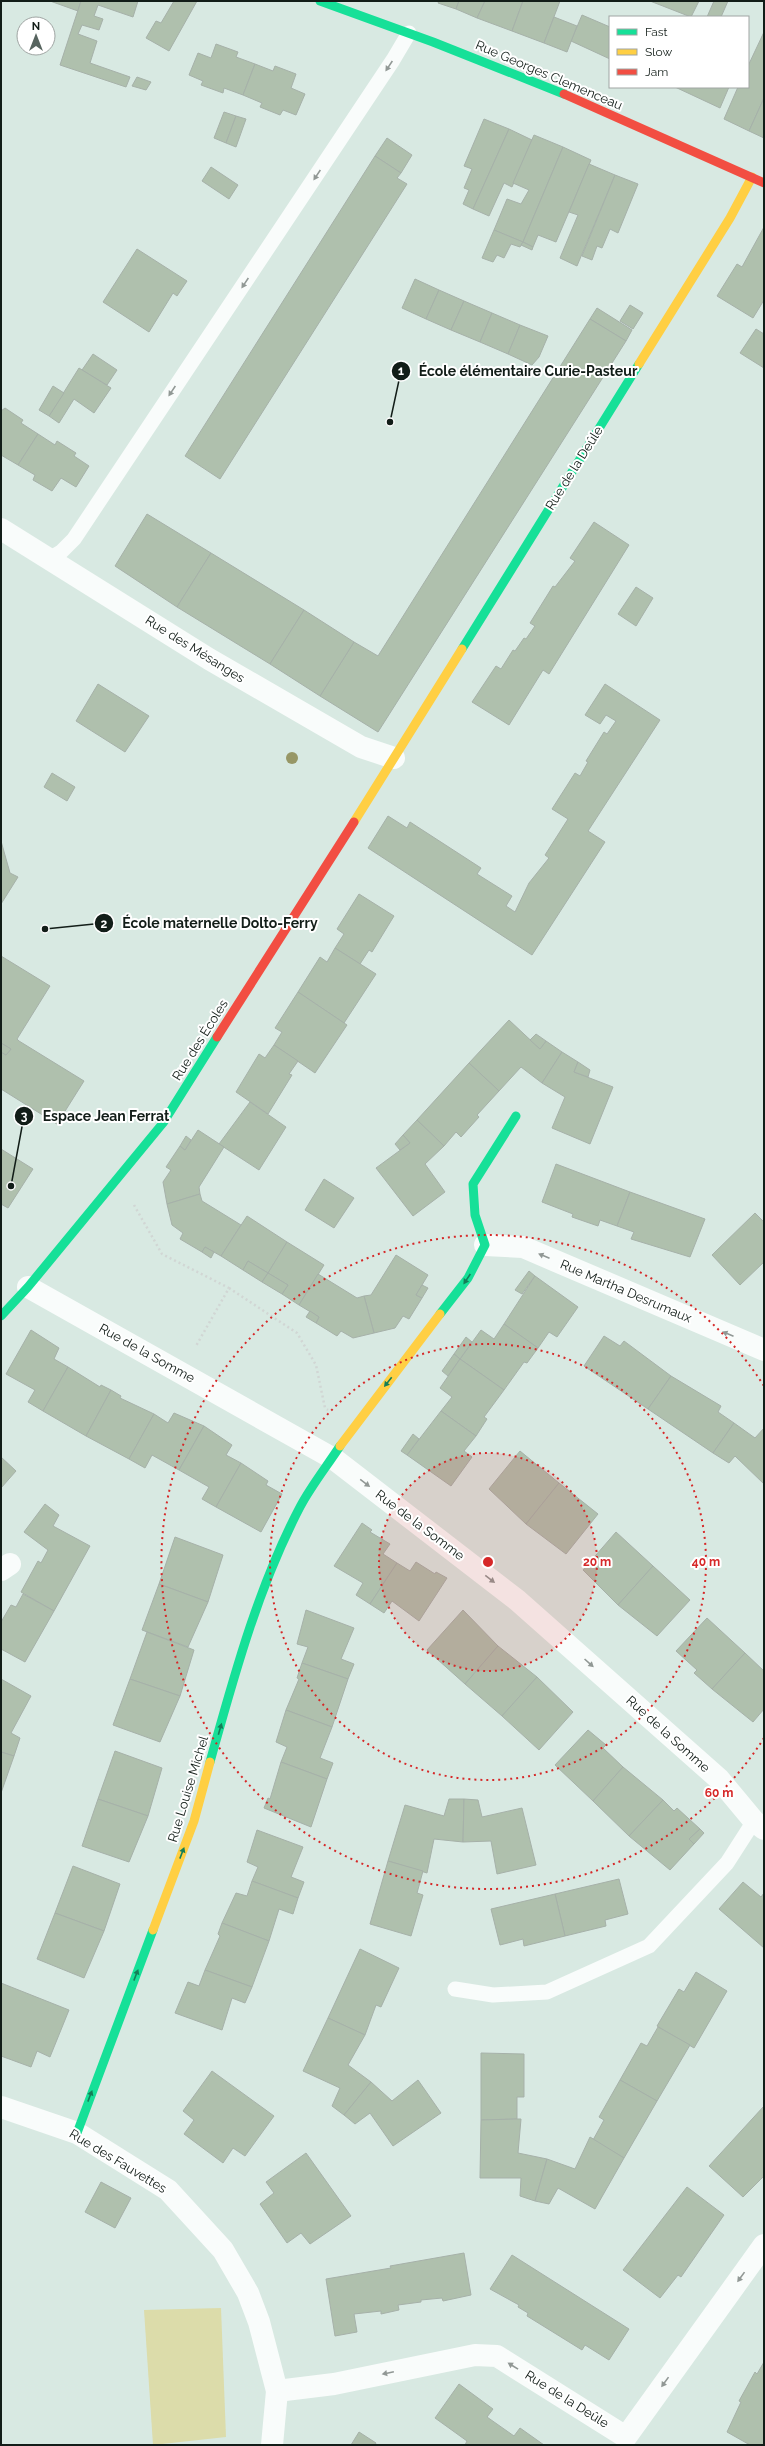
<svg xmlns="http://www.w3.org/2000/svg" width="765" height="2446" font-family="Raleway,sans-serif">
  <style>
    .green { fill: #dcdcaa }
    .building { fill: #afc0ad; stroke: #a6b1a9 }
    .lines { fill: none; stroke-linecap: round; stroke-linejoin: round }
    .path { stroke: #d1d6d4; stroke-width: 2.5; stroke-dasharray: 2 3; stroke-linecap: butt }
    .lane { stroke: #f9fcfb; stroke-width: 15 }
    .street { stroke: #f9fcfb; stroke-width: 22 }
    .fast { stroke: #16e098; stroke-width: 9 }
    .slow { stroke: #ffcf43; stroke-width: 9 }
    .jam { stroke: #f24e42; stroke-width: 9 }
    .tree { fill: #979766 }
    .oneway { fill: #919895 }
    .oneway2 { fill: #147e58 }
    .ring { fill: none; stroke: #d62828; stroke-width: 2; stroke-dasharray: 2 4 }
    .labels { text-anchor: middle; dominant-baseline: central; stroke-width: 4; stroke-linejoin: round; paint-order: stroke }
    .street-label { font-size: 13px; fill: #121d18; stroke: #fff }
    .centre { fill: #d62828; stroke: #fff; stroke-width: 2 }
    .ring-label { font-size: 12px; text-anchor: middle; font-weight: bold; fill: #d62828; stroke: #fff; stroke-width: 4; stroke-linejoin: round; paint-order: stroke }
    .leader { fill: none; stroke: #121d18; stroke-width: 1.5 }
    .callout-dot { fill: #121d18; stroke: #fff; stroke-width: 1.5 }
    .mark-label { font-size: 12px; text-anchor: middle; font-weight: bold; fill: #fff }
    .callout-label { font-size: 14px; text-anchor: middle; font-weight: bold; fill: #121d18; stroke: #fff; stroke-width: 4; stroke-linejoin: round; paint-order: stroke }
  </style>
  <rect width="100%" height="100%" fill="#d8e9e2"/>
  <path class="green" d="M221,2308L226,2437L153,2445L144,2310Z"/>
  <g class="building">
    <path d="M50,1H81L78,11Z"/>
    <path d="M81,1H138L133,17L98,5L94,16L103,19L99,30L82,25L78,34L97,41L90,63L130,77L126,87L60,65Z"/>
    <path d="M174,1H197L169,51L146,38L156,21L161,23Z"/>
    <path d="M439,1H459L456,9L438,3Z"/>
    <path d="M459,1H485L477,18L456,9Z"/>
    <path d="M485,1H523L512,31L477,18Z"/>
    <path d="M523,1H560L544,43L512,31Z"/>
    <path d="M650,1H699L691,17Z"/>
    <path d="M714,1H728L721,17H707Z"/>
    <path d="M582,15L610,27V59L571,41Z"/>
    <path d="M554,17L577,26L567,52L544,43Z"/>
    <path d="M764,32V98L749,131L724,119L738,87H748V66Z"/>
    <path d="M216,44L238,52L236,57L255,64L243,95L224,88L223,93L201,85L203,81L189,75L198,53L211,58Z"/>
    <path d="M255,64L273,71L275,66L296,74L291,88L305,94L296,115L283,110L280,115L260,107L262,103L243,95Z"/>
    <path d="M137,77L151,82L146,90L132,86Z"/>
    <path d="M675,87H729L720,108Z"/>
    <path d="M764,98V138L749,131Z"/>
    <path d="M224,112L236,116L226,143L214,138Z"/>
    <path d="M236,116L246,119L236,147L226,143Z"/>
    <path d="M484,119L509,129L473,209L463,204L469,190L464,188L472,169L464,166Z"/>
    <path d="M509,129L532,140L512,187L504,183L489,216L473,209Z"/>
    <path d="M534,135L563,147L523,242L494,230L507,199L521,204L529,190L513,183Z"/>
    <path d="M387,138L412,155L401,173L375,156Z"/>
    <path d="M563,147L591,160L556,242L538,235L533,247L523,242Z"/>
    <path d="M375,156L401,173L397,178L407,184L220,479L185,456Z"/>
    <path d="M589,164L615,175L577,266L560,258L578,215L569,212Z"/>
    <path d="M211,167L238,185L229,199L202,181Z"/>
    <path d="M615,175L638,184L618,233L610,229L602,248L597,246L592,260L582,256Z"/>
    <path d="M764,227V300L753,318L717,296L737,264L742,267Z"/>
    <path d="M494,230L523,242L520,247L511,244L504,258L497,255L493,262L482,258Z"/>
    <path d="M523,242L533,247L532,250L521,245Z"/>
    <path d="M137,249L187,281L177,296L173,293L149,332L103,302Z"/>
    <path d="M415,279L439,290L426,319L402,308Z"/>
    <path d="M439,290L464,301L451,330L426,319Z"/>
    <path d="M464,301L492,313L480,342L451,330Z"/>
    <path d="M630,305L643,313L633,329L620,321Z"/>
    <path d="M597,308L632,330L626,341L590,319Z"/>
    <path d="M492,313L520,325L508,354L480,342Z"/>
    <path d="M590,319L626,341L378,732L320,696L354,642L378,656Z"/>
    <path d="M520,325L548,336L539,357L532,365L508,354Z"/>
    <path d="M756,329L764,334V368L740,353Z"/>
    <path d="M93,354L117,370L107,385L82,370Z"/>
    <path d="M79,368L111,388L94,413L74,399L59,423L49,416Z"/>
    <path d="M53,386L64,393L49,416L39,410Z"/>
    <path d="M5,408L23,420L21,423L38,434L18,465L1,455V411Z"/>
    <path d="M38,434L55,445L57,441L76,453L74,456L89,466L76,487L61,478L52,491L33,480L35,475L18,465Z"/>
    <path d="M147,514L211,553L177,607L115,566Z"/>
    <path d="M594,522L629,545L549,674L543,670L509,725L472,702L496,666L501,669L513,650L515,651L524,638L526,639L535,626L530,623L553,586L555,587L575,561L570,558Z"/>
    <path d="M211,553L304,610L270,664L177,607Z"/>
    <path d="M636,587L653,598L636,626L618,614Z"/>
    <path d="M304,610L354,642L320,696L270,664Z"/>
    <path d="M98,684L149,716L125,752L76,721Z"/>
    <path d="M605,684L660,720L588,831L605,842L532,955L368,848L388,816L407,828L410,822L481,868L477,874L512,896L506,906L515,912L529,883L549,858L545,855L568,819L552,809L575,773L580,776L588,762L586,761L604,732L607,734L616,721L606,715L600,724L585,715Z"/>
    <path d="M52,773L75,787L67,801L44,787Z"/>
    <path d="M1,841L10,873L18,877L1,904Z"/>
    <path d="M359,894L394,916L372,952L369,950L360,964L335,948L344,934L337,929Z"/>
    <path d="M335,948L376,974L344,1023L298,992L320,957L327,962Z"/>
    <path d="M1,956L50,986L17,1039L19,1041L84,1081L57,1124L1,1089V1052L6,1055L11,1049L1,1043Z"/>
    <path d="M298,992L347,1025L315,1073L274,1045L282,1032L275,1028Z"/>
    <path d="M509,1020L540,1049L546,1041L562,1052L542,1083L521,1067L499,1091L469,1063Z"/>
    <path d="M536,1034L546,1041L540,1049L530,1040Z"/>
    <path d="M1,1043L11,1049L6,1055L1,1052Z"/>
    <path d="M274,1045L298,1061L289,1074L292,1075L268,1114L236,1092L259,1054L265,1058Z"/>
    <path d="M562,1052L578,1062L574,1072L613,1087L590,1144L552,1128L565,1097L542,1083Z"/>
    <path d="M578,1062L590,1070L588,1077L574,1072Z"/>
    <path d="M469,1063L499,1091L477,1115L479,1117L461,1137L456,1132L444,1146L417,1120Z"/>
    <path d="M250,1102L286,1127L259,1170L219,1144Z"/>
    <path d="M417,1120L444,1146L425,1164L445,1192L413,1216L376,1168L410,1143L403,1135Z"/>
    <path d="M198,1130L224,1147L199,1187L200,1194L167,1204L163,1182L171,1170L166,1167L180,1146L185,1150Z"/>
    <path d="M403,1135L410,1143L400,1150L395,1144Z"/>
    <path d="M186,1136L191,1140L185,1150L180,1146Z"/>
    <path d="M1,1149L33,1169L8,1208L1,1204Z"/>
    <path d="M556,1164L630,1192L617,1226L600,1220L598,1226L572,1217L573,1214L542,1202Z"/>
    <path d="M324,1179L354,1198L334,1228L305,1210Z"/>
    <path d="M630,1192L705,1219L690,1257L631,1239L634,1232L617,1226Z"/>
    <path d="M200,1194L202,1201L241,1225L221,1256L205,1247L202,1252L180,1239L183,1233L172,1225L167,1204Z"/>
    <path d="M755,1213L764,1222V1262L740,1285L712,1255Z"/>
    <path d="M247,1216L287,1242L268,1273L248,1261L243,1270L221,1256Z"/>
    <path d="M287,1242L324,1265L299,1305L282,1294L288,1285L268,1273Z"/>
    <path d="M205,1247L214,1252L211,1258L202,1252Z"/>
    <path d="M396,1255L428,1275L416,1295L422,1298L409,1319L403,1316L395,1328L374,1333L364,1296L371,1295Z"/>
    <path d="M248,1261L268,1273L262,1282L243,1270Z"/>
    <path d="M529,1271L535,1276L522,1294L515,1290Z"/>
    <path d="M268,1273L288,1285L282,1294L262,1282Z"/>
    <path d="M318,1274L357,1298L364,1296L374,1333L353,1338L341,1331L337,1336L316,1323L319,1317L299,1305Z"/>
    <path d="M535,1276L578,1307L557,1337L549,1332L538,1348L504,1324Z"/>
    <path d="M422,1285L428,1288L422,1298L416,1295Z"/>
    <path d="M310,1311L319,1317L316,1323L306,1317Z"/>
    <path d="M504,1324L538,1348L527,1363L524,1362L504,1390L460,1359L481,1330L494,1339Z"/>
    <path d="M31,1330L59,1348L54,1359L68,1367L43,1411L28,1402L35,1390L6,1374Z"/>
    <path d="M604,1336L620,1346L624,1341L671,1376L648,1409L584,1366Z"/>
    <path d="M466,1337L472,1342L460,1359L454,1354Z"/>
    <path d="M454,1354L460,1359L448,1376L442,1371Z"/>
    <path d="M460,1359L504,1390L484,1417L487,1419L476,1436L441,1411L452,1397L440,1388Z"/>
    <path d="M68,1367L100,1387L101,1385L111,1390L86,1436L43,1411Z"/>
    <path d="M671,1376L721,1406L718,1412L734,1423L713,1453L648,1409Z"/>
    <path d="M111,1390L121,1396L120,1398L154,1414L129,1459L86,1436Z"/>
    <path d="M441,1411L476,1436L464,1451L472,1457L451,1486L407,1455Z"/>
    <path d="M174,1413L204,1426L179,1470L152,1455L145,1468L129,1459L154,1414L168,1423Z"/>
    <path d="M734,1423L755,1438L764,1428V1484L735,1456L729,1463L713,1453Z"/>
    <path d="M204,1426L232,1445L226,1455L241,1463L216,1507L202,1499L209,1487L179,1470Z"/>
    <path d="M413,1434L419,1439L407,1455L401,1451Z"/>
    <path d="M520,1451L559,1483L526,1524L489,1489Z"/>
    <path d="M1,1457L16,1471L1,1488Z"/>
    <path d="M241,1463L268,1481L266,1485L282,1494L261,1532L216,1507Z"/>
    <path d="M559,1483L598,1514L566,1554L526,1524Z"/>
    <path d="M45,1504L59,1515L53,1526L90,1546L54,1611L21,1592L38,1561L41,1563L48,1550L24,1532Z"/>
    <path d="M362,1523L372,1530L370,1532L390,1544L383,1554L397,1563L370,1604L356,1595L363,1583L334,1566Z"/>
    <path d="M616,1532L653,1566L618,1605L583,1570Z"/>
    <path d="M175,1537L223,1555L208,1602L159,1584Z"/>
    <path d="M416,1562L435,1574L436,1572L447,1578L419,1621L392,1601L384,1613L370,1604L397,1563L410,1571Z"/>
    <path d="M653,1566L690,1600L657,1636L618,1605Z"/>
    <path d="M159,1584L208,1602L188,1647L142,1630Z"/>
    <path d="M23,1594L54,1611L25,1662L1,1649V1622L11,1605L16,1607Z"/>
    <path d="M306,1610L354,1628L341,1659L354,1664L348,1679L302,1663L308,1647L297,1644Z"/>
    <path d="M463,1610L498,1646L465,1684L427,1650Z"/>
    <path d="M707,1618L745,1653L712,1689L694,1673L697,1670L676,1651Z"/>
    <path d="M147,1632L194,1650L180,1696L130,1679Z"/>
    <path d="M498,1646L537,1677L502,1716L465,1684Z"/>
    <path d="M745,1653L764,1671V1709L753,1722L712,1689Z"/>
    <path d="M302,1663L348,1679L332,1727L286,1710L299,1679L297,1678Z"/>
    <path d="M537,1677L573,1712L539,1750L502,1716Z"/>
    <path d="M1,1679L31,1696L11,1733L20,1738L14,1756L1,1752Z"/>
    <path d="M130,1679L180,1696L160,1742L113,1725Z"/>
    <path d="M286,1710L332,1727L320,1758L333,1763L327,1779L281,1762L287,1747L276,1742Z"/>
    <path d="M588,1730L606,1745L603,1748L623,1767L593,1801L555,1765Z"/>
    <path d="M115,1751L162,1768L148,1816L98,1799Z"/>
    <path d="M1,1752L14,1756L1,1793Z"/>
    <path d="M281,1762L327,1779L311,1827L264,1808L268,1798L270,1799Z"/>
    <path d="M623,1767L663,1800L629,1836L593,1801Z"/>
    <path d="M98,1799L148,1816L129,1862L82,1846Z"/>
    <path d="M449,1799H464L463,1842L434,1839L427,1873L388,1861L405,1805L444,1816Z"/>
    <path d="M464,1799L478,1800L482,1817L522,1808L536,1865L497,1874L491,1841L463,1842Z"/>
    <path d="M663,1800L674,1811L677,1808L700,1829L689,1839L694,1844L670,1870L629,1836Z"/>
    <path d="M700,1829L704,1833L694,1844L689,1839Z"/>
    <path d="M257,1830L303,1847L291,1877L304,1882L298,1898L252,1881L258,1867L247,1862Z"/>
    <path d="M388,1861L423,1871L417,1893L423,1895L411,1936L370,1924Z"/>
    <path d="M73,1866L120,1884L104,1931L55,1913Z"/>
    <path d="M619,1879L628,1914L605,1920L606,1926L565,1936L555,1894Z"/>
    <path d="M252,1881L298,1898L293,1914L279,1909L269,1941L222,1923L236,1893L247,1896Z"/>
    <path d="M743,1882L761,1897L764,1893V1948L719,1909Z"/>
    <path d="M555,1894L565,1936L524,1946L523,1939L500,1945L491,1909Z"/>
    <path d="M55,1913L104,1931L84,1978L37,1959Z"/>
    <path d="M222,1923L269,1941L252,1987L205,1970L220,1936L218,1934Z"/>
    <path d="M360,1949L399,1968L381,2007L376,2005L365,2035L328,2018Z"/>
    <path d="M205,1970L252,1987L245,2003L232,1998L222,2030L175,2013L188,1982L199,1986Z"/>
    <path d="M696,1972L727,1991L694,2048L657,2026L679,1989L684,1992Z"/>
    <path d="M1,1983L69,2010L50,2057L37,2051L31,2067L1,2056Z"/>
    <path d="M328,2018L365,2035L348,2065L371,2082L344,2115L332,2106L340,2088L303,2071Z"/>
    <path d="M658,2027L690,2045L657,2101L620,2080L641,2043L647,2046Z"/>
    <path d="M481,2053L524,2054V2097H517V2119L481,2120Z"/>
    <path d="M212,2071L274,2116L245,2156L233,2148L223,2163L184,2134L194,2120L183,2111Z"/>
    <path d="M418,2080L441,2113L393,2146L370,2113L355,2124L344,2115L371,2082L392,2101Z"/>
    <path d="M620,2080L657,2101L624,2158L593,2140L604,2120L599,2117Z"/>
    <path d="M764,2106V2176L743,2197L709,2166Z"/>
    <path d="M517,2119H521L518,2153L547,2159L535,2201L520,2196L521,2178H480L481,2120Z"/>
    <path d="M590,2137L624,2158L595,2209L558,2188L549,2204L535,2201L547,2159L575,2169Z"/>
    <path d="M306,2153L351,2216L310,2244L301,2233L287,2243L260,2204L274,2193L266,2182Z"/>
    <path d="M101,2182L131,2198L115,2228L85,2212Z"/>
    <path d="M687,2187L724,2215L681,2277L678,2275L660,2298L623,2270Z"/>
    <path d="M464,2253L471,2295L443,2301L442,2298L421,2300V2302L398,2305L399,2310L381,2314V2311L354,2314L357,2332L335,2336L326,2279L391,2268L390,2266Z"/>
    <path d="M512,2255L629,2329L609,2360L585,2345L582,2350L527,2316L528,2313L518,2307L519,2305L490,2289Z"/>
    <path d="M764,2362V2445H750L727,2432L741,2402L739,2401L755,2372L757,2374Z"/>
    <path d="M459,2384L493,2409L487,2417L514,2436L520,2428L544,2445H465L467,2441L435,2418Z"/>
    <path d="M359,2432L376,2443L375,2445H351Z"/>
  </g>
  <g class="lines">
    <g class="path">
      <path d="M134,1205L162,1254L229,1288L196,1346"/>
      <path d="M229,1288L297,1333L316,1365L325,1408L328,1410"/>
    </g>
    <g class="lane">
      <path d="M51,558L61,552L74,539L393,60L409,33"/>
      <path d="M455,1989L493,1995L547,1992L649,1946L727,1863L754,1821"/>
    </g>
    <g class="street">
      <path d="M1,529L209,659L361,747L394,758"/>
      <path d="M485,1245L523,1247L764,1350"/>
      <path d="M28,1287L334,1459L517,1600L719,1779L754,1821L764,1829"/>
      <path d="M1,1570L10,1564"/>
      <path d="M1,2107L77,2133L168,2190L223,2250L248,2293L259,2322L277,2391L272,2445"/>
      <path d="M277,2391L334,2384L475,2355L497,2356L626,2437L764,2245"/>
    </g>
    <g class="fast">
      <path d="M320,1L433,42L564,94"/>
      <path d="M462,649L639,364"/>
      <path d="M440,1314L468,1278L485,1245L475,1215L473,1184L516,1116"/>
      <path d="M1,1316L28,1287L163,1123L217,1037"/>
      <path d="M210,1762C234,1676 258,1587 300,1507C311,1486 327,1466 340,1446"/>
      <path d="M77,2133L153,1930"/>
    </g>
    <g class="slow">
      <path d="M639,364L730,218L752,177"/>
      <path d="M354,822L462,649"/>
      <path d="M340,1446L440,1314"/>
      <path d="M153,1930L194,1821L210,1762"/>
    </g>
    <g class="jam">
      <path d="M564,94L764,183"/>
      <path d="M217,1037L354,822"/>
    </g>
  </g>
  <circle class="tree" cx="292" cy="758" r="6"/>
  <defs><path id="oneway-solid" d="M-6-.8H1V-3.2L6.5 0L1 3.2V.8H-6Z"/></defs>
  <g class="oneway">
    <use href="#oneway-solid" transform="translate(389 66) rotate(124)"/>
    <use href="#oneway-solid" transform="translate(317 175) rotate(124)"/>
    <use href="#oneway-solid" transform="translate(245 283) rotate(124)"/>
    <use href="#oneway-solid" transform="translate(172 391) rotate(124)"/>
    <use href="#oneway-solid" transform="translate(544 1256) rotate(-157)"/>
    <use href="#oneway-solid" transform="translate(728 1334) rotate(-157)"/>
    <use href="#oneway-solid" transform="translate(365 1483) rotate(37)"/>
    <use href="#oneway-solid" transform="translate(490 1579) rotate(38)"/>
    <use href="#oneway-solid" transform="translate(589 1663) rotate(42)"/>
    <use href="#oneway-solid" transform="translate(741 2277) rotate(126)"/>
    <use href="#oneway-solid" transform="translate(513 2366) rotate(-148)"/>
    <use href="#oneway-solid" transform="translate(388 2373) rotate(168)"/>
    <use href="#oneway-solid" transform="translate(665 2382) rotate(126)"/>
  </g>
  <g class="oneway2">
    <use href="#oneway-solid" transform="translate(467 1279) rotate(124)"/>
    <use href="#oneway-solid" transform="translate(388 1382) rotate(128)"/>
    <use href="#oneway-solid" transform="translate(220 1729) rotate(-74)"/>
    <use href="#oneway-solid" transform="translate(182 1853) rotate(-69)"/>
    <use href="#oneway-solid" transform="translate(136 1975) rotate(-69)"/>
    <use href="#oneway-solid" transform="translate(90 2096) rotate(-69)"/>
  </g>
  <circle cx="488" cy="1562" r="109" fill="#d62828" fill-opacity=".12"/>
  <g class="ring">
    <circle cx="488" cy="1562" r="109"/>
    <circle cx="488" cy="1562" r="218"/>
    <path d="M764 1738A327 327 0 1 1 764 1386"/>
  </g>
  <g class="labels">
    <g class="street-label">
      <text transform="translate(549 75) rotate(23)">Rue Georges Clemenceau</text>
      <text transform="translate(574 468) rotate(-58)">Rue de la Deûle</text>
      <text transform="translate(195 649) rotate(32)">Rue des Mésanges</text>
      <text transform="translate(200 1040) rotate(-58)">Rue des Écoles</text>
      <text transform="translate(626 1291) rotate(23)">Rue Martha Desrumaux</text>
      <text transform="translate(147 1353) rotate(29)">Rue de la Somme</text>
      <text transform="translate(420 1525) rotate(37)">Rue de la Somme</text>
      <text transform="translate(668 1734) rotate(42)">Rue de la Somme</text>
      <text transform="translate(188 1789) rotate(-73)">Rue Louise Michel</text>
      <text transform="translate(118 2161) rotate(31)">Rue des Fauvettes</text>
      <text transform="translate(567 2399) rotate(32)">Rue de la Deûle</text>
    </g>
  </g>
  <circle cx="488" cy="1562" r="6" class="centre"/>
  <g class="ring-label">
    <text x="597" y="1566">20 m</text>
    <text x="706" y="1566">40 m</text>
    <text x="719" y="1797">60 m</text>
  </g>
  <path class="leader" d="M390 422L401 371M45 929L104 923M11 1186L24 1116"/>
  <g class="callout-dot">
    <circle cx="390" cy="422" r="4"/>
    <circle cx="45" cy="929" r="4"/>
    <circle cx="11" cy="1186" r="4"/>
    <circle cx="401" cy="371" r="10"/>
    <circle cx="104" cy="923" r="10"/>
    <circle cx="24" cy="1116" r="10"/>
  </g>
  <g class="mark-label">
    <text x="401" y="375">1</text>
    <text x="104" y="928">2</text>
    <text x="24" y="1120">3</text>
  </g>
  <g class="callout-label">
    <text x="528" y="376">École élémentaire Curie-Pasteur</text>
    <text x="220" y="928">École maternelle Dolto-Ferry</text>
    <text x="106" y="1121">Espace Jean Ferrat</text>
  </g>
  <rect width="765" height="2446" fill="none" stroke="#121d18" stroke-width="4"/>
  <rect x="609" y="16" width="140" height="72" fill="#ffffff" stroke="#a0a5a3"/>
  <rect x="617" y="29" width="20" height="6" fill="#16e098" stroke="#a0a5a3"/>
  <text x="645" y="36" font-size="12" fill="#121d18">Fast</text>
  <rect x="617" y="49" width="20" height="6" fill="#ffcf43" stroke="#a0a5a3"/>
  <text x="645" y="56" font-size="12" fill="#121d18">Slow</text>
  <rect x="617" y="69" width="20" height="6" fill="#f24e42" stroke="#a0a5a3"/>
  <text x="645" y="76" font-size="12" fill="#121d18">Jam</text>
  <g transform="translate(36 36)"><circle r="19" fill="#ffffff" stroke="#a0a5a3"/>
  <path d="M0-3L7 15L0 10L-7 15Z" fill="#57645f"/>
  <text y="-6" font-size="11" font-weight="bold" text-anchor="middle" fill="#121d18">N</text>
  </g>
</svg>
